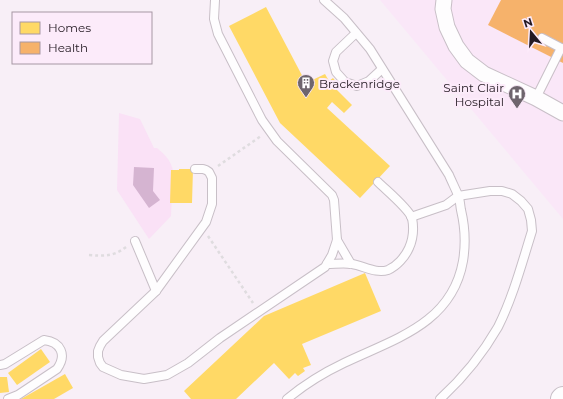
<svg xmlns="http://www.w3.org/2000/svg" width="563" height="399" font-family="Montserrat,sans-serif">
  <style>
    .built { fill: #fae7f8 }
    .green { fill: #fae1f6 }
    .water { fill: #d5b4d1 }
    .homes { fill: #ffd966 }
    .health { fill: #f6b26b }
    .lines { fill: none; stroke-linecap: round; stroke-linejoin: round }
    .service-casing { stroke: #c8bfc7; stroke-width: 10 }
    .minor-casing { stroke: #c8bfc7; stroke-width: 17 }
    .secondary-casing { stroke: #c8bfc7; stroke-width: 24 }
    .path { stroke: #dfdcdf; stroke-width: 2.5; stroke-dasharray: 3 3; stroke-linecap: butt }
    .service { stroke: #fefdfe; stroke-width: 8 }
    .minor { stroke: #fefdfe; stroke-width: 15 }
    .secondary { stroke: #fefdfe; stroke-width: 22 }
    .labels { text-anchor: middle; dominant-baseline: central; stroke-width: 4; stroke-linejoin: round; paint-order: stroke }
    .poi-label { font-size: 12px; fill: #241a23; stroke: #fcebfa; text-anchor: start }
  </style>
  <rect width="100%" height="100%" fill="#f8eff7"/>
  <path class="built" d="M380,0H563V219Z"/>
  <path class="green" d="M119,113L140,119L154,148H157C165,155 170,159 173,170L171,216L149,239L117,190Z"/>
  <path class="water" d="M134,167L154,168L153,191L160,200L149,208L133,185Z"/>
  <g class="homes">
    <path d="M266,7L306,83L325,74L329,81L333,78L338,84L334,87L352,105L344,113L332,102L327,108L390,166L360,198L280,123L229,26Z"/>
    <path d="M179,169H193L192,203H170L171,170H179Z"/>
    <path d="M365,273L381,311L302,344L311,365L303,368L305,371L298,376L295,373L289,379L274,363L236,399H191L184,391L264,316Z"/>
    <path d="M41,349L50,362L17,385L8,373Z"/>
    <path d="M65,374L73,388L54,399H21Z"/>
    <path d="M0,377H7L9,392L0,393Z"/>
  </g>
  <path class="health" d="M501,0H563V63L488,25Z"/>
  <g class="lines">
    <defs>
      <g id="service">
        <path d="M356,33L336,52L333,61L336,72L345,82L357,86L369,81L382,69"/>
        <path d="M542,38L563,49"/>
        <path d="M536,98L561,48"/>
        <path d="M195,169H203L206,170L209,172L212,178V204L206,222L156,291L103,341L100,346L98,351V357L100,363L103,367L121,375L144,379L167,375L188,363L220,338L325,267L332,255L337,240L334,200L332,195L277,141L262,120L218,34L214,19L215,0"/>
        <path d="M411,217L446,205L458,196L490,191H502L512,194L521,201L528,209L531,220L532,231C522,263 513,297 498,327C483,353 462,379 440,399"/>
        <path d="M337,240L351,264"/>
        <path d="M135,241L156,291"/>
        <path d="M327,264C335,264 344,263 352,264C364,266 376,274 388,270C397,266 405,257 409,248C413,239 414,228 412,218C408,208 386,190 378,182"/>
        <path d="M0,365L5,364L44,340C61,342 67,355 57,369L18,395L8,399"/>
        <path d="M287,399C305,384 323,373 344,363C394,339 452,324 463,261C466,243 465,227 461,210C460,205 460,199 458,195C455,188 452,182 449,175L370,49L344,18L324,0"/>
      </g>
      <path id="minor" d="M444,0L443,9L447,27L456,46L467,61L484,74L536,98L563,113"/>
      <path id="secondary" d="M562,399L563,398"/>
    </defs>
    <use href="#service" class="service-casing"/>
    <use href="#minor" class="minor-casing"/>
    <use href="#secondary" class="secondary-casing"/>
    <g class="path">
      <path d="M218,166L261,136"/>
      <path d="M208,236L253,303"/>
      <path d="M89,255C104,256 113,257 126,247"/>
    </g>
    <use href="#service" class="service"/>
    <use href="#minor" class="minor"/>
    <use href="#secondary" class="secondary"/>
  </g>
  <defs>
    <symbol id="building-pin" viewBox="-11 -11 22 30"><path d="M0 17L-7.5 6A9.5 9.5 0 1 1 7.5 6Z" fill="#6e656d" stroke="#fcebfa"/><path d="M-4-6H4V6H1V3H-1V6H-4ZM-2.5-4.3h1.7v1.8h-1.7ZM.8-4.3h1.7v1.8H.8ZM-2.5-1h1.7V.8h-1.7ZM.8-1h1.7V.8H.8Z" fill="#fff"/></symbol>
    <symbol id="hospital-pin" viewBox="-11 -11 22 30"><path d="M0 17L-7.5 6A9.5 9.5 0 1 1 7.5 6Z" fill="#6e656d" stroke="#fcebfa"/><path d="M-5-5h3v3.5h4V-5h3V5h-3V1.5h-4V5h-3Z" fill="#fff"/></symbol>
  </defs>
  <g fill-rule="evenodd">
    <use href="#building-pin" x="296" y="73" width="20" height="27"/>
    <use href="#hospital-pin" x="507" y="84" width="20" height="27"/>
  </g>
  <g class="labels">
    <g class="poi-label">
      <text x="319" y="83">Brackenridge</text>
      <text x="504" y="87" text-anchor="end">Saint Clair<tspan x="504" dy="14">Hospital</tspan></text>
    </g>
  </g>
  <rect x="12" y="12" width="140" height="52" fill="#fcebfa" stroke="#a697a4"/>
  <rect x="20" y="22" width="20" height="12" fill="#ffd966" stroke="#a697a4"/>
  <text x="48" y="32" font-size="12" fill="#241a23">Homes</text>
  <rect x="20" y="42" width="20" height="12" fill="#f6b26b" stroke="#a697a4"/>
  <text x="48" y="52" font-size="12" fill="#241a23">Health</text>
  <g transform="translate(531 32) rotate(342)" stroke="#fcebfa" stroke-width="3" paint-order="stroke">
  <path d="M0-3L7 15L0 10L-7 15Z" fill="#241a23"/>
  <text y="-6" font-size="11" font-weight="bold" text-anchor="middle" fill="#241a23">N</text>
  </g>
</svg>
